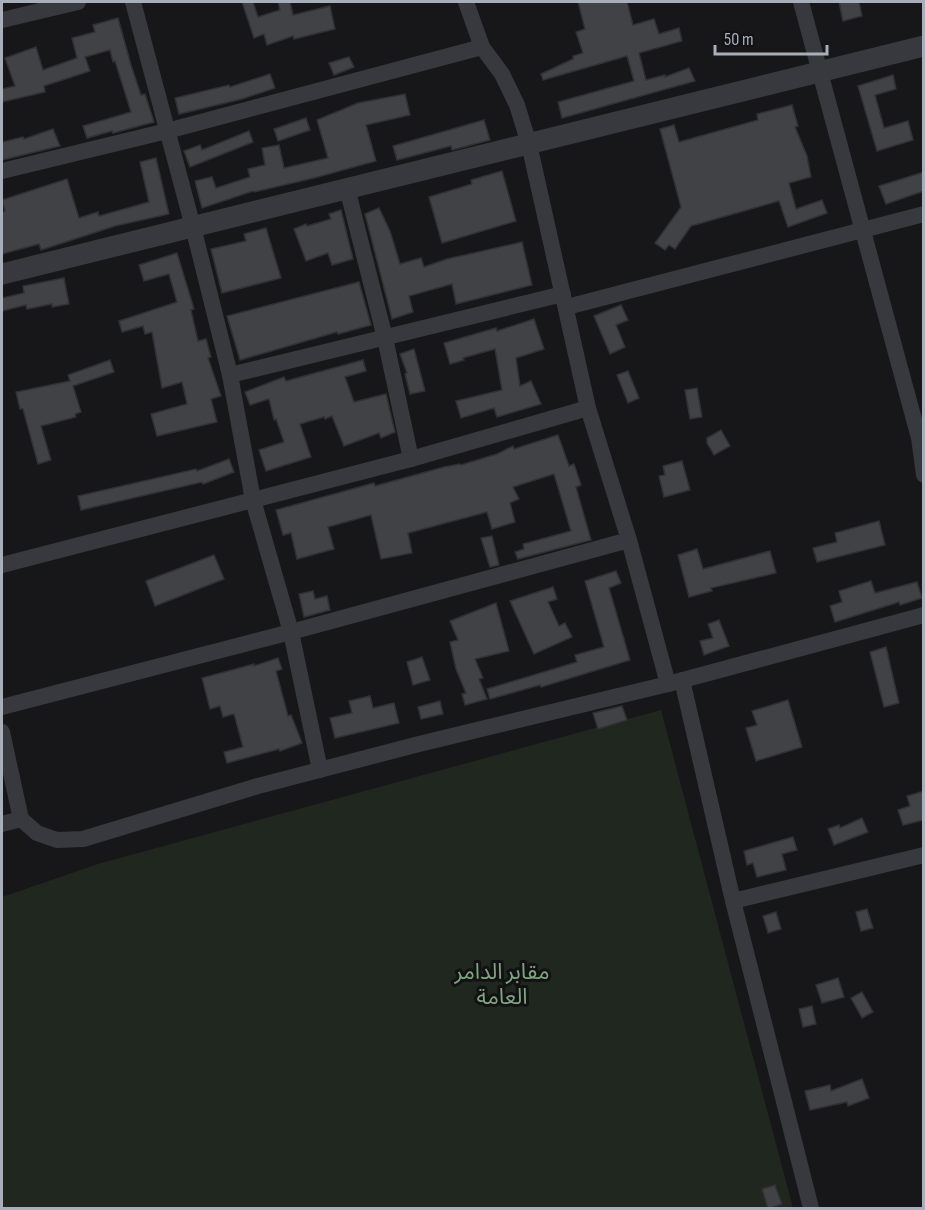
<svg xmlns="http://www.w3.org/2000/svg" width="925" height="1210" font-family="'Sofia Sans Condensed','Noto Sans Arabic',sans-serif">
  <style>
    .green { fill: #1f271f }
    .building { fill: #414246; stroke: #313135; stroke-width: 1.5 }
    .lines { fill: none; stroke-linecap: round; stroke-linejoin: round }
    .minor { stroke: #38393e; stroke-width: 16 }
    .tertiary { stroke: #38393e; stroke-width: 21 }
    .labels { text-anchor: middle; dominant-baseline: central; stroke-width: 6; stroke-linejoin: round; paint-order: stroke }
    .park-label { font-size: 22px; fill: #7fa57f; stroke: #121214 }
  </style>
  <rect width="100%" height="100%" fill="#171719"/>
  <path class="green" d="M661,710L793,1208H2V897L98,864Z"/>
  <g class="building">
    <path d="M242,2H253L258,17L280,10L278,2H290L293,15L330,6L335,29L294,39L293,36L267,45L264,34L254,38Z"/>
    <path d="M578,2H627L633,25L654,19L659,34L679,28L682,41L639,53L646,80L665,75V77L689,68L695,81L562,118L558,102L634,81L627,56L543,80L541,74L573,59V56L583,53L576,32L585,29Z"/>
    <path d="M839,2H859L862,16L843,21Z"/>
    <path d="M118,18L131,65L141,95L145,94L154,122L113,133L112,131L87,138L83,126L131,112L115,61L113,62L110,50L85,57L90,71L44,86L45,92L2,102V89L15,86L5,58L36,47L43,70L77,58L72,38L95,32L93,25Z"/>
    <path d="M349,57L354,67L334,75L329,63Z"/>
    <path d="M270,74L275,88L242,99L179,114L175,98L229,85L230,87Z"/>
    <path d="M893,75L896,89L875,95L884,128L908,121L913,140L877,151L858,86Z"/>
    <path d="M405,94L410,115L366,125L376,161L314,178L254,192L253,191L202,208L195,181L212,177L216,188L250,177L248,169L265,165L262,148L279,145L284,168L328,158L317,120L358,103Z"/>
    <path d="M792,105L798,126L795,127L807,156L811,177L789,183L796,209L822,200L827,213L788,227L779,201L691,226L675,249L669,245L665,250L655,243L681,207L660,129L674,125L679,142L758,120L757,114Z"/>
    <path d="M306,118L310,130L278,141L274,129Z"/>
    <path d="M484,120L490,140L452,150L451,146L397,160L393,146Z"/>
    <path d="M53,129L60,146L2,160V142L23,137L24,139Z"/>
    <path d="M249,131L253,142L190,167L184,151L200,145L202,150Z"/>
    <path d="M156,158L169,214L115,226L41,250L39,244L2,254V212L5,211L2,200L67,179L79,218L98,212L99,216L149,202L140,162Z"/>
    <path d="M502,171L516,221L442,243L429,197L472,184L471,180Z"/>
    <path d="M924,172V191L886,204L879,186Z"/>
    <path d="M379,208L390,231L400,264L421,258L424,267L447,259L522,242L532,285L456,304L452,284L409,296L413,312L392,319L365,214Z"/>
    <path d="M341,210L353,259L332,265L328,253L306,261L294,229L306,224L307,226L331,219L329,214Z"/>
    <path d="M266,228L281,278L222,293L211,249L246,241L244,234Z"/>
    <path d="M177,253L194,309L191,310L198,341L206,339L211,357L208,358L221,396L211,399L217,422L157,436L151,414L187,404L182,382L162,388L152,332L145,334L143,326L122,332L119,321L177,302L169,274L144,281L139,265Z"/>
    <path d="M64,278L69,304L52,307V304L27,309L26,305L2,311V298L24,293L23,286Z"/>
    <path d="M359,282L371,325L338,334L337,332L240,360L227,316Z"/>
    <path d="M621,305L628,320L616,325L625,347L610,354L594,316Z"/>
    <path d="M534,319L544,349L516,358L520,386L531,381L541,404L497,417L494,408L461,418L456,401L502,390L495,349L463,358L464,360L450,364L444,343L496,328L497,331Z"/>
    <path d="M414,349L425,391L410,394L405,374L407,373L400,354Z"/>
    <path d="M110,360L114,372L73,386L81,412L75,414L76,417L41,426L51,460L38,464L23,409H20L16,392L70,381L68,375Z"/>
    <path d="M363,360L366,371L345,377L354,402L386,394L395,432L381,438L379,433L344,446L332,416L325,419L324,417L300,424L311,457L266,471L259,450L284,442L276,419L274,420L269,399L250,405L245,392L284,377L286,381Z"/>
    <path d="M628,371L639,398L628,403L617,375Z"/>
    <path d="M697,388L702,417L690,419L685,390Z"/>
    <path d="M721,430L730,446L714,455L707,443V438Z"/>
    <path d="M558,435L569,466L574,464L581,485L576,487L591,540L518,559L515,552L524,549L523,544L571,531L554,474L513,487L519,499L510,503L515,522L492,529L487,512L408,533L412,553L381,559L371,515L328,527L334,549L297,559L291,533L283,535L276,510L374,483L375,486L444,467L460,464L461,465L497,454L513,446L514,449Z"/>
    <path d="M229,459L234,472L203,484L202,482L81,510L78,496L196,469L197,471Z"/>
    <path d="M682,461L690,490L664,497L659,476L665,475L663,466Z"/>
    <path d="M879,521L885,545L817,562L813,548L837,542L835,533Z"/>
    <path d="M492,536L499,565L490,567L481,538Z"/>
    <path d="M697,549L703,569L770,551L776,573L711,588L712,591L689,597L678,555Z"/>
    <path d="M214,555L224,579L155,606L146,581Z"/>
    <path d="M616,571L621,583L609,588L630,660L541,687L540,685L490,699L487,689L577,662L575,655L604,647L585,581Z"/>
    <path d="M871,581L875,593L917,582L922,598L900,605L899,602L835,622L830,606L842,602L839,591Z"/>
    <path d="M553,587L557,599L548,602L559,626L565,623L572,637L534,654L510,601Z"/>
    <path d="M313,591L315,599L327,596L330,610L304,617L299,594Z"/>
    <path d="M496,603L509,651L475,659L483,678L479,679L487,699L465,705L462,694L466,693L456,669L450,642L458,640L450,621Z"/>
    <path d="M719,620L729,646L704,655L700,641L713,638L708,624Z"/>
    <path d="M886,647L899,703L884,707L870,652Z"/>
    <path d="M422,657L430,680L413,685L407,662Z"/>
    <path d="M278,658L282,669L276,671L288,716L291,715L302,743L280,751L279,749L227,763L224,752L243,747L234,714L223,717L220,706L210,709L202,678L254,664V666Z"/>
    <path d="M370,696L373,708L394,703L399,723L335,738L330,718L352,713L349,701Z"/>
    <path d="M788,700L802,747L756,761L746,728L757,725L752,711Z"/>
    <path d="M440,701L443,714L421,719L418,707Z"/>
    <path d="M622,706L627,720L598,729L593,713Z"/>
    <path d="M924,791V820L903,825L898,810L910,806L907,796Z"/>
    <path d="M862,818L868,832L834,845L828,829L839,825L840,828Z"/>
    <path d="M793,837L797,850L782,854L786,870L757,877L753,863L747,865L744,851Z"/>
    <path d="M867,909L873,928L861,931L856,912Z"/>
    <path d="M776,912L781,929L768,933L763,916Z"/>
    <path d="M838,978L844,997L822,1003L816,985Z"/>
    <path d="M862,992L873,1012L862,1018L851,998Z"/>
    <path d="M812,1006L816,1024L803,1027L799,1009Z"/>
    <path d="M862,1079L869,1098L848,1106L847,1102L810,1110L805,1091L830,1085L831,1091Z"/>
    <path d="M775,1185L782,1204L768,1209L762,1189Z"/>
  </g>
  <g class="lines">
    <g class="minor">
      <path d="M133,2L193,227L230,375L253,500L291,632L320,770"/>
      <path d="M466,2L482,47L502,74L517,105L529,144L588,408L629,540L668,684"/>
      <path d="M801,2L919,438L924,475"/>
      <path d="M2,20L78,2"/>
      <path d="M2,171L167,131L482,47"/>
      <path d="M347,188L385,338L411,459"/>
      <path d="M567,307L924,214"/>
      <path d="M230,375L563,294"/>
      <path d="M2,565L411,459L588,408"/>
      <path d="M682,680L733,901L811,1208"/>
      <path d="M2,707L291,632L629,540"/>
      <path d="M2,732L21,819L37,833L57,840L83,839L258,786L419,744L668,684L924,615"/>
      <path d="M2,824L21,819"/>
      <path d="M733,901L924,855"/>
    </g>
    <path class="tertiary" d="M2,274L924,46"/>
  </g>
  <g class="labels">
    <g class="park-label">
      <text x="502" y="972">مقابر الدامر<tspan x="502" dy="25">العامة</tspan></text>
    </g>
  </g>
  <rect width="925" height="1210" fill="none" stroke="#a8afba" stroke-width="6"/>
  <path d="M715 45v9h112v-9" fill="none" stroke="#a8afba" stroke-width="3"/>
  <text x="724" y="45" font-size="18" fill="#a8afba" stroke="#121214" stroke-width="4.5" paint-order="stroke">50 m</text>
</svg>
